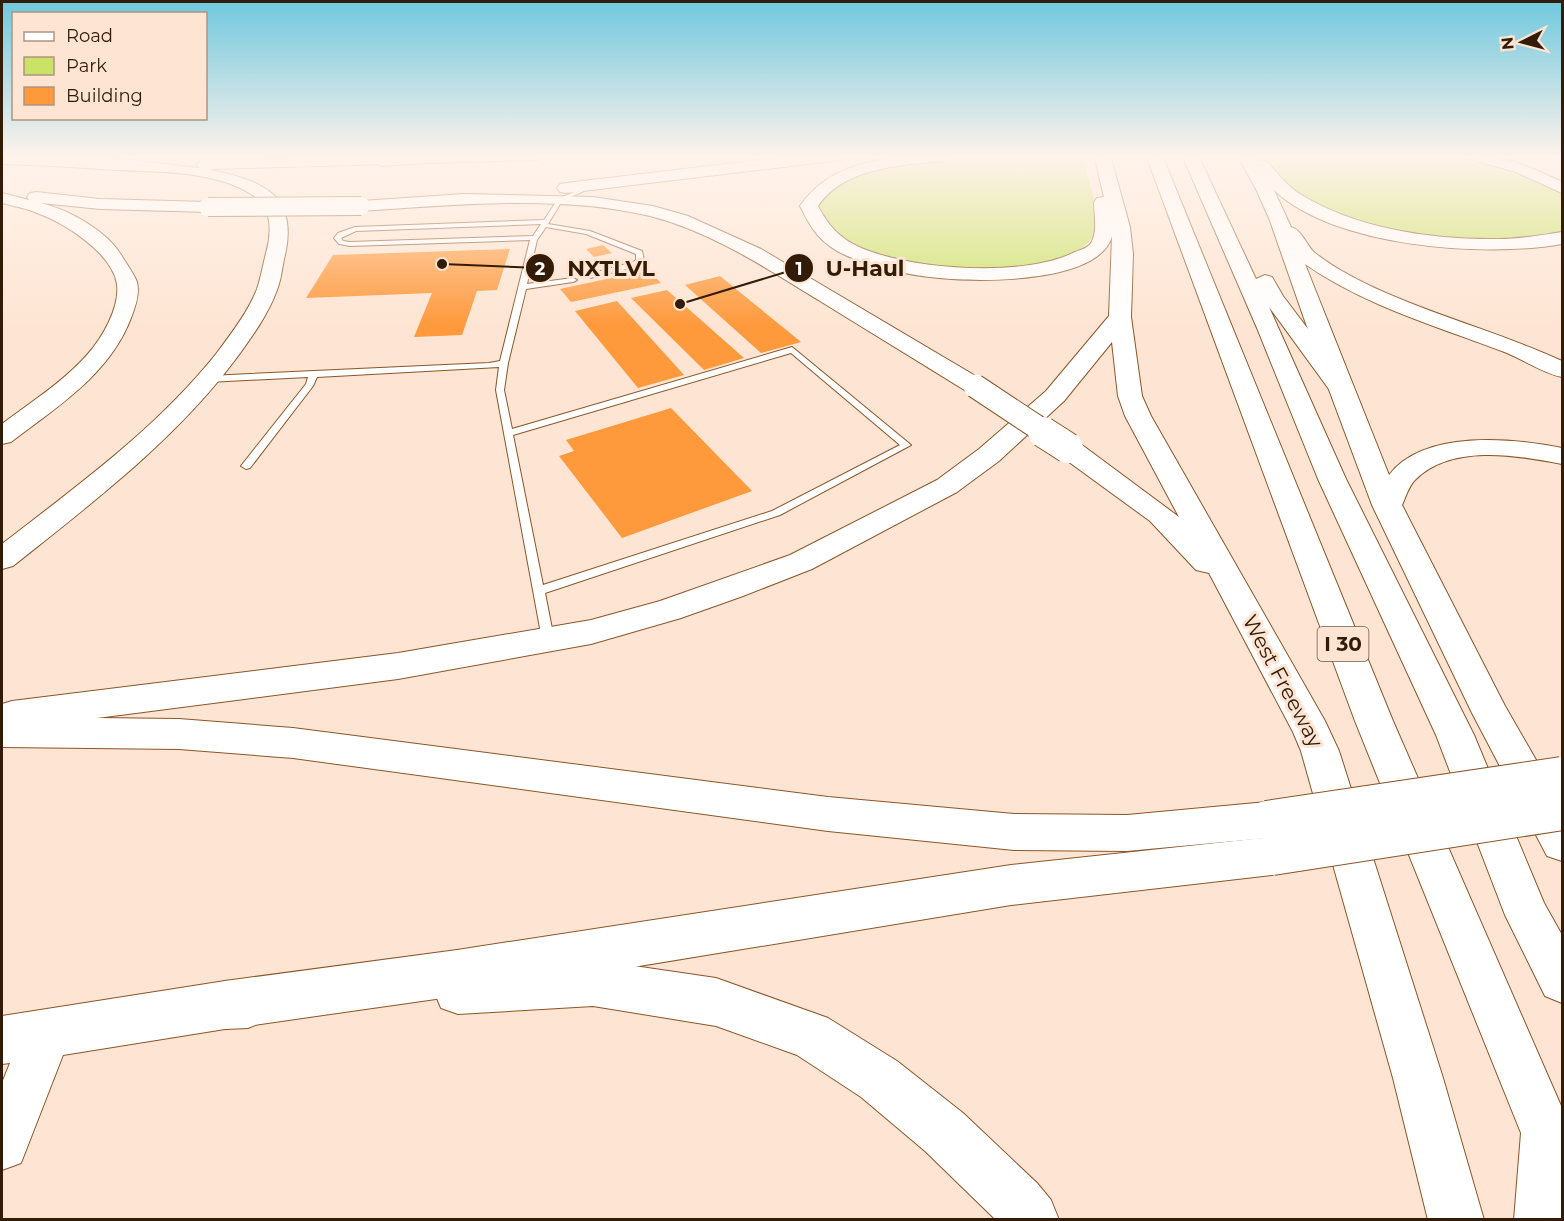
<svg xmlns="http://www.w3.org/2000/svg" width="1564" height="1221" font-family="Montserrat,sans-serif">
  <style>
    .green { fill: #cae367 }
    .building { fill: #fe993c }
    .lines { fill: none; stroke-linecap: round; stroke-linejoin: round }
    .lane-casing { stroke: #8a5527; stroke-width: 2 }
    .secondary-casing { stroke: #8a5527; stroke-width: 2 }
    .primary-casing { stroke: #8a5527; stroke-width: 2 }
    .highway-casing { stroke: #8a5527; stroke-width: 2 }
    .lane { fill: #fff; fill-rule: evenodd }
    .secondary { fill: #fff; fill-rule: evenodd }
    .primary { fill: #fff; fill-rule: evenodd }
    .highway { fill: #fff; fill-rule: evenodd }
    .primary-bridge-far3-casing { stroke: #8a5527; stroke-width: 20; stroke-linecap: butt }
    .primary-bridge-far2-casing { stroke: #8a5527; stroke-width: 25; stroke-linecap: butt }
    .primary-bridge-far1-casing { stroke: #8a5527; stroke-width: 32; stroke-linecap: butt }
    .primary-bridge-casing { stroke: #8a5527; stroke-width: 40; stroke-linecap: butt }
    .primary-bridge-far3 { stroke: #fff; stroke-width: 18 }
    .primary-bridge-far2 { stroke: #fff; stroke-width: 23 }
    .primary-bridge-far1 { stroke: #fff; stroke-width: 30 }
    .primary-bridge { stroke: #fff; stroke-width: 38 }
    .labels { text-anchor: middle; dominant-baseline: central; stroke-width: 6; stroke-linejoin: round; paint-order: stroke }
    .shield { fill: #fee5d3; stroke: #6f5845; stroke-width: 1.5 }
    .shield-label { font-size: 20px; font-weight: bold; fill: #321c08 }
    .street-label { font-size: 21px; fill: #321c08; stroke: #fee5d3 }
    .leader { fill: none; stroke: #321c08; stroke-width: 2 }
    .callout-dot { fill: #321c08; stroke: #fee5d3; stroke-width: 2 }
    .mark-label { font-size: 18px; text-anchor: middle; font-weight: bold; fill: #fff }
    .callout-label { font-size: 22px; text-anchor: middle; font-weight: bold; fill: #321c08; stroke: #fee5d3; stroke-width: 6; stroke-linejoin: round; paint-order: stroke }
  </style>
  <rect width="100%" height="100%" fill="#fee5d3"/>
  <g class="green">
    <path d="M990,155H1082C1086,172 1104,221 1094,235C1085,250 1068,255 1052,260C991,278 898,273 841,242C827,234 823,219 817,204C820,200 824,193 828,189C852,165 955,157 990,155Z"/>
    <path d="M1267,155H1460L1543,181L1562,193V231C1546,240 1527,240 1509,240C1442,242 1366,233 1307,199C1289,189 1279,172 1267,155Z"/>
  </g>
  <g class="building">
    <path d="M603,245L612,253L594,257L586,249Z"/>
    <path d="M510,249L497,290L477,291L462,335L414,337L432,293L306,298L333,255Z"/>
    <path d="M648,270L661,283L571,302L560,289Z"/>
    <path d="M720,276L801,342L761,353L685,285Z"/>
    <path d="M667,290L744,358L704,370L631,298Z"/>
    <path d="M617,301L684,375L638,388L575,311Z"/>
    <path d="M671,408L752,491L622,538L559,456L574,451L566,440Z"/>
  </g>
  <g class="lines">
    <defs>
      <path id="lane" d="M592,184L597,185L562,201L548,224L590,231L642,251L644,260L639,266L590,278V274L633,262L636,260V254L586,234L546,227L537,240L527,284L573,278L577,280L573,282L526,289L508,363L504,390L512,429L792,347L911,445L780,515L545,593L554,639L548,643L542,639L496,390L499,367L317,377L313,386L250,468L246,469L241,466L306,384L308,377L208,382L204,379L208,376L489,363L500,361L530,240L350,246L339,244L334,238L338,233L355,227L544,220L558,199ZM541,224L533,236L350,242L343,241L341,238L356,231ZM791,353L900,445L772,511L543,585L513,435Z"/>
      <g id="secondary">
        <path d="M593,960L716,978L828,1018L897,1061L963,1113L1037,1183L1051,1200L1059,1220H996L925,1151L861,1097L797,1055L716,1026L593,1006L458,1014L441,1008L434,991L441,974L458,968Z"/>
        <path d="M248,980L265,987L272,1004L265,1021L248,1028L225,1029L63,1055L21,1163L2,1170V1083L10,1063L2,1064V1016L225,981Z"/>
      </g>
      <g id="primary">
        <path d="M2,155L114,158L199,168L196,164L204,159L546,155L538,160L207,169C228,174 252,178 270,192C291,207 290,237 284,259C282,269 281,280 277,290C268,315 251,338 235,360C174,441 92,503 13,566L2,569V544C77,486 156,429 216,354C231,334 248,312 257,289C261,277 263,265 266,253C271,237 273,210 257,198C219,170 160,172 116,170C78,167 40,165 2,164Z"/>
        <path d="M801,155H850L842,160L566,193L560,192L557,188L560,184L566,183Z"/>
        <path d="M912,155H960L952,160C907,165 846,165 818,206C828,225 838,237 859,247C911,270 1024,278 1075,252C1080,250 1088,248 1091,243C1098,232 1094,214 1094,202L1097,198L1104,197L1094,155H1110L1130,227L1133,254L1131,317L1142,396L1151,416L1325,721L1339,751L1443,1078L1484,1220H1428L1393,1078L1301,751L1293,732L1209,573L1196,570L1150,521L1058,454L1055,448L1058,442L1068,440L1078,442L1179,517L1125,416L1118,396L1112,342L1064,401L999,461L957,492L812,569L743,596L681,618L591,644L398,679L97,718L179,719L293,728L828,797L1014,814L1127,815L1267,802L1281,808L1287,820L1281,832L1267,838L1127,851L1014,850L828,831L293,758L179,749L2,747V704L12,701L398,653L591,620L660,601L790,555L937,480L979,449L1046,391L1109,316L1112,236C1099,284 978,282 939,278C908,275 874,268 845,255C820,243 812,230 800,206C827,167 867,161 912,155Z"/>
        <path d="M1237,155H1253L1257,161L1268,162C1277,173 1287,186 1300,194C1356,229 1433,240 1499,239C1520,239 1541,235 1562,232V244C1485,258 1333,247 1274,190L1291,227C1302,230 1306,245 1315,253C1323,259 1333,266 1342,271C1410,310 1491,328 1562,361V377C1543,373 1526,361 1507,353C1439,327 1365,306 1305,264L1389,475C1424,429 1513,438 1562,448V464C1516,455 1451,444 1415,480C1408,487 1406,497 1402,505L1505,706L1562,805V861L1547,856L1472,713L1372,505L1328,387L1269,218L1255,187Z"/>
        <path d="M1465,155C1503,155 1529,166 1562,182V193L1516,172L1467,158Z"/>
        <path d="M36,192L100,199L208,202L214,203L217,207L214,211L208,212L100,209L41,203C70,210 109,232 123,258C128,266 134,274 137,282C140,294 135,308 131,318C110,374 57,407 11,442L2,444V424C31,402 63,382 87,355C102,338 120,308 117,284C112,253 65,223 37,213C26,208 13,206 2,203V193L29,200L27,197L30,193Z"/>
        <path d="M464,194L593,197L653,206L688,216L761,249L984,381L987,386L984,391L975,393L966,391C918,361 868,331 820,301C766,268 712,232 650,216C559,194 454,205 361,211L355,210L352,206L355,202L361,201Z"/>
        <path d="M1272,837L1287,843L1293,856L1287,869L1272,875L1011,905L457,996L225,1029L208,1022L201,1005L208,988L225,981L457,950L1011,865Z"/>
      </g>
      <g id="highway">
        <path d="M398,155H482L474,160L381,166L373,161L381,156Z"/>
        <path d="M1146,155H1162L1393,721L1562,1108V1220H1514L1521,1133L1355,721Z"/>
        <path d="M1182,155H1198L1256,279L1265,275L1272,277L1283,296L1352,387L1349,392L1340,394L1331,392L1269,307L1346,479L1474,735L1544,903L1562,935V1003L1545,996L1505,915L1436,735L1318,479L1257,328Z"/>
      </g>
    </defs>
    <use href="#lane" class="lane-casing"/>
    <use href="#secondary" class="secondary-casing"/>
    <use href="#primary" class="primary-casing"/>
    <use href="#highway" class="highway-casing"/>
    <use href="#lane" class="lane"/>
    <use href="#secondary" class="secondary"/>
    <use href="#primary" class="primary"/>
    <use href="#highway" class="highway"/>
    <defs>
      <path id="primary-bridge-far3" d="M208,207L361,206"/>
      <path id="primary-bridge-far2" d="M975,386L1046,433"/>
      <path id="primary-bridge-far1" d="M1043,432L1068,448"/>
      <g id="primary-bridge">
        <path d="M1267,820L1562,776"/>
        <path d="M1272,856L1562,811"/>
      </g>
    </defs>
    <use href="#primary-bridge-far3" class="primary-bridge-far3-casing"/>
    <use href="#primary-bridge-far2" class="primary-bridge-far2-casing"/>
    <use href="#primary-bridge-far1" class="primary-bridge-far1-casing"/>
    <use href="#primary-bridge" class="primary-bridge-casing"/>
    <use href="#primary-bridge-far3" class="primary-bridge-far3"/>
    <use href="#primary-bridge-far2" class="primary-bridge-far2"/>
    <use href="#primary-bridge-far1" class="primary-bridge-far1"/>
    <use href="#primary-bridge" class="primary-bridge"/>
  </g>
  <linearGradient id="sky" x2="0" y2="1"><stop stop-color="#6fc8de"/><stop offset="0.48" stop-color="#fff3eb"/><stop offset="1" stop-color="#fff3eb" stop-opacity="0"/></linearGradient>
  <rect width="1564" height="326" fill="url(#sky)"/>
  <g class="labels">
    <rect class="shield" x="1317.5" y="627" width="51" height="34" rx="4.5"/>
    <g class="shield-label">
      <text x="1343" y="644">I 30</text>
    </g>
    <g class="street-label">
      <text transform="translate(1283 681) rotate(62)">West Freeway</text>
    </g>
  </g>
  <path class="leader" d="M680 304L799 268M442 264L540 268"/>
  <g class="callout-dot">
    <circle cx="680" cy="304" r="6"/>
    <circle cx="442" cy="264" r="6"/>
    <circle cx="799" cy="268" r="15"/>
    <circle cx="540" cy="268" r="15"/>
  </g>
  <g class="mark-label">
    <text x="799" y="275">1</text>
    <text x="540" y="275">2</text>
  </g>
  <g class="callout-label">
    <text x="865" y="276">U-Haul</text>
    <text x="611" y="276">NXTLVL</text>
  </g>
  <rect width="1564" height="1221" fill="none" stroke="#321c08" stroke-width="6"/>
  <rect x="12" y="12" width="195" height="108" fill="#fee5d3" stroke="#ac9582" stroke-width="1.5"/>
  <rect x="24" y="32" width="30" height="9" fill="#ffffff" stroke="#ac9582" stroke-width="1.5"/>
  <text x="66" y="42" font-size="18" fill="#321c08">Road</text>
  <rect x="24" y="57" width="30" height="18" fill="#cae367" stroke="#ac9582" stroke-width="1.5"/>
  <text x="66" y="72" font-size="18" fill="#321c08">Park</text>
  <rect x="24" y="87" width="30" height="18" fill="#fe993c" stroke="#ac9582" stroke-width="1.5"/>
  <text x="66" y="102" font-size="18" fill="#321c08">Building</text>
  <g transform="translate(1522 42) rotate(264)" stroke="#fee5d3" stroke-width="4.5" paint-order="stroke">
  <path d="M0-4.5L10 22L0 15L-10 22Z" fill="#321c08"/>
  <text y="-9" font-size="16" font-weight="bold" text-anchor="middle" fill="#321c08">N</text>
  </g>
</svg>
